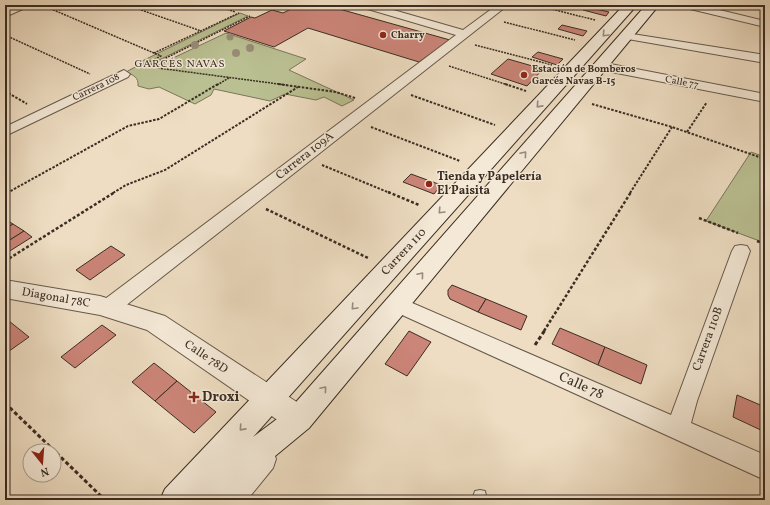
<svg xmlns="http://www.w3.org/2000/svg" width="770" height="505" font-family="Vollkorn,serif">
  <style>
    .green { fill: #bac092; stroke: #7a765a }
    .building { fill: #cc8579; stroke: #3a2d23 }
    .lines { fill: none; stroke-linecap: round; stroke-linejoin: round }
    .service-casing { stroke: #67594b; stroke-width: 2 }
    .minor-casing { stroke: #67594b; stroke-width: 2 }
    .tertiary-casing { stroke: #67594b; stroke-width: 2 }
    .secondary-casing { stroke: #3a2d23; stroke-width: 2 }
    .path-far3 { stroke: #3a2d23; stroke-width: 1.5; stroke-dasharray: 2 1; stroke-linecap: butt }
    .path-far2 { stroke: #3a2d23; stroke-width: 2; stroke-dasharray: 2.5 1.5; stroke-linecap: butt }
    .path-far1 { stroke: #3a2d23; stroke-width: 2.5; stroke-dasharray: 3 2; stroke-linecap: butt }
    .path { stroke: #3a2d23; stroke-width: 3; stroke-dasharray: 4 2.5; stroke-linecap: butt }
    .service { fill: #f4e9d7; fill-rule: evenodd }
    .minor { fill: #f4e9d7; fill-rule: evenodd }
    .tertiary { fill: #f4e9d7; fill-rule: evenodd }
    .secondary { fill: #f4e9d7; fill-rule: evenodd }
    .tree { fill: #998c77 }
    .oneway { stroke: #978b7d }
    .poi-dot { fill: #8f2418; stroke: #f4e9d7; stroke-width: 1.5 }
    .labels { text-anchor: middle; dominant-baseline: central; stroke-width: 3; stroke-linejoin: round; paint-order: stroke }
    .far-poi-label { font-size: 10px; font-weight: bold; fill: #3a2d23; stroke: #f4e9d7; text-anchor: start }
    .far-street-label { font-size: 10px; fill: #3a2d23; stroke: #f4e9d7 }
    .far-neighbourhood-label { font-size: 11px; letter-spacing: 1px; fill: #3a2d23; stroke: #f4e9d7 }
    .street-label { font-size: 12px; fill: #3a2d23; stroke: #f4e9d7 }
    .poi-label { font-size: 12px; font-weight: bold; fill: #3a2d23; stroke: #f4e9d7; text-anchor: start }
    .near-street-label { font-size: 14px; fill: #3a2d23; stroke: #f4e9d7 }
    .near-poi-label { font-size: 14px; font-weight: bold; fill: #3a2d23; stroke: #f4e9d7; text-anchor: start }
  </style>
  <rect width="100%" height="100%" fill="#eeddc2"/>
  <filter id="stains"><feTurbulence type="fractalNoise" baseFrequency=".005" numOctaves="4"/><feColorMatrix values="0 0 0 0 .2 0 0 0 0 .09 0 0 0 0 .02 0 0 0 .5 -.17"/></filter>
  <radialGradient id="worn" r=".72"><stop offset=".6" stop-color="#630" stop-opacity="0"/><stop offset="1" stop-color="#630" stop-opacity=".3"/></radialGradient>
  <g class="green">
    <path d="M240,13L248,16L147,66L152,68L226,33L306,59L289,70L354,100L342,106L324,97L316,100L285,94L270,101L214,89L211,95L195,104L159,87L149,89L138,86C139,77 133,75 126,72L137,66L136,64Z"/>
    <path d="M751,152L765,157V243L706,221Z"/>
  </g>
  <g class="building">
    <path d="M47,5H67L70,6L60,10Z"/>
    <path d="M299,5H325L450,40L419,62L308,28L274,47L224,31L251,17L255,18L272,10L283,13Z"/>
    <path d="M587,7L609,12L606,16L583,10Z"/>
    <path d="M562,25L587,31L583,36L558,29Z"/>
    <path d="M538,52L563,59L557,65L532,57Z"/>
    <path d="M508,59L543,69L527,86L491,74Z"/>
    <path d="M411,174L441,185L434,194L403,182Z"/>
    <path d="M5,219L13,224L5,229Z"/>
    <path d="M13,224L24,231L5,243V229Z"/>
    <path d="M24,231L32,237L5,254V243Z"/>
    <path d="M111,246L125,255L90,280L76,270Z"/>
    <path d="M452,285L486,299L478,312L450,299L448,295V290Z"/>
    <path d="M486,299L527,316L521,330L478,312Z"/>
    <path d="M9,321L29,337L5,354V324Z"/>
    <path d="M102,325L116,335L75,368L61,357Z"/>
    <path d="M560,328L605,347L598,365L552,344Z"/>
    <path d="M409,331L431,342L407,376L385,364Z"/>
    <path d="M605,347L647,365L641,384L598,365Z"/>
    <path d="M154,363L177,381L155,401L132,382Z"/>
    <path d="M177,381L216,412L194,433L155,401Z"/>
    <path d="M737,395L765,407V432L733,417Z"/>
  </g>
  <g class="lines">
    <defs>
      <path id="service" d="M480,490L485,491L486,496L485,500H472L475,491Z"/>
      <g id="minor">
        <path d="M360,5H376L463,30L497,5H508L115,314L108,316L101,314L98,308L101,302L456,35L361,7Z"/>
        <path d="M681,5H699L765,21V27L682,7Z"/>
        <path d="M626,33L765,55V63L622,38L620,36Z"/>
        <path d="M600,62L765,94V102L596,69L594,66Z"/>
        <path d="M124,70L130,74L128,77L5,136V127Z"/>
        <path d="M741,245L747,246L750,251L697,401L691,423L765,455V480L389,309L386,304L389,299L396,296L403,299L671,415L732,251L735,246Z"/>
        <path d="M264,447L273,450L276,459L273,468L247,500H217L221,491L255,450Z"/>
      </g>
      <g id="tertiary">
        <path d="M11,5H27L25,8L5,17V8Z"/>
        <path d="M5,280L100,296L165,316L309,410L313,419L309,428L299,432L289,428L147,330L100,315L5,298Z"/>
      </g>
      <path id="secondary" d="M624,5H637L253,437L289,410L646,5H659L309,428L222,500H160L165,489Z"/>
    </defs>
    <use href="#service" class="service-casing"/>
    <use href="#minor" class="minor-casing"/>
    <use href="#tertiary" class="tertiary-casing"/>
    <use href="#secondary" class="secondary-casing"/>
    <g class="path-far3">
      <path d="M42,5L154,53"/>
      <path d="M127,5L201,31"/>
      <path d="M216,5L235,12"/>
      <path d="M535,5L595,20"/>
      <path d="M504,22L575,40"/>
      <path d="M5,35L90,74"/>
      <path d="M475,45L552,65"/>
      <path d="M147,63L158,68L286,85"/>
      <path d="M152,65L250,16"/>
      <path d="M449,66L508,85"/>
      <path d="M138,67L161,56L154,53L239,13"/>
      <path d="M217,85L229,78"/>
    </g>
    <g class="path-far2">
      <path d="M278,84L336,92L355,98"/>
      <path d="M505,84L526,91"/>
      <path d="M5,91L27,104"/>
      <path d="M411,95L495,125"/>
      <path d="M592,104L672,127L765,159"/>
      <path d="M371,127L460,161"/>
      <path d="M687,132L707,102"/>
      <path d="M322,165L390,193"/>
      <path d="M7,193L128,126L159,119L218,84"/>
      <path d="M113,193L126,185L165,170L298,87"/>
      <path d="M630,193L672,127"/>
    </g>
    <g class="path-far1">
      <path d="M388,192L419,205"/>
      <path d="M5,194L8,192"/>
      <path d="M266,209L368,258"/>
      <path d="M699,218L738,233"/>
      <path d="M757,241L765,244"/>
      <path d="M5,261L115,192"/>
      <path d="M544,331L631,192"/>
    </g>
    <g class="path">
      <path d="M535,345L545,330"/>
      <path d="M5,403L105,500"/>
    </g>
    <use href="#service" class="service"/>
    <use href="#minor" class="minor"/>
    <use href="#tertiary" class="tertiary"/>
    <use href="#secondary" class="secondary"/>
  </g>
  <g class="tree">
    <circle cx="230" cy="37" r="3.5"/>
    <circle cx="195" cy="45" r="4"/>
    <circle cx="250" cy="48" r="4"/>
    <circle cx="236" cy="53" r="4"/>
  </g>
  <defs><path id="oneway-chevron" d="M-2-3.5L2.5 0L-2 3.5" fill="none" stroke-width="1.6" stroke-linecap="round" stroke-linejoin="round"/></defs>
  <g class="oneway">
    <use href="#oneway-chevron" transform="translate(605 34) rotate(133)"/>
    <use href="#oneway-chevron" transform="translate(539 105) rotate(132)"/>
    <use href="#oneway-chevron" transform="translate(524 154) rotate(-50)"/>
    <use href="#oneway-chevron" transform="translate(441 211) rotate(133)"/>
    <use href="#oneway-chevron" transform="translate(421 275) rotate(-50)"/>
    <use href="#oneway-chevron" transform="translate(354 307) rotate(133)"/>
    <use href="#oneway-chevron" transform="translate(324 389) rotate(-50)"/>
    <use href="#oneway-chevron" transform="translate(242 428) rotate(132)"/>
  </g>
  <g class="poi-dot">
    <circle cx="383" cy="35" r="4"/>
    <circle cx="524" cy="75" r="4"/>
    <circle cx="429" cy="184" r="4"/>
    <path d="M192 391h4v4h4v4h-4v4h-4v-4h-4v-4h4z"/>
  </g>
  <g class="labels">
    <g class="far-poi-label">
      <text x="391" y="35">Charry</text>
      <text x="532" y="69">Estación de Bomberos<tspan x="532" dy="12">Garcés Navas B-15</tspan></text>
    </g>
    <g class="far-street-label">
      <text transform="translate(682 82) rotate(11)">Calle 77</text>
      <text transform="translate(96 87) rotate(-26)">Carrera 108</text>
    </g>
    <g class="far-neighbourhood-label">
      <text x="180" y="64">GARCÉS NAVAS</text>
    </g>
    <g class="street-label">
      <text transform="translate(305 156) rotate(-38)">Carrera 109A</text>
      <text transform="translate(404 252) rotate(-47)">Carrera 110</text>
      <text transform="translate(56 298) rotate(10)">Diagonal 78C</text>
      <text transform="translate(708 339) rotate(-70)">Carrera 110B</text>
      <text transform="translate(206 357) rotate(34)">Calle 78D</text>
    </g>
    <g class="poi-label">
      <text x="437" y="177">Tienda y Papelería<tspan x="437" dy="14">El Paisita</tspan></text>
    </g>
    <g class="near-street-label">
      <text transform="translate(581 386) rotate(24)">Calle 78</text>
    </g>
    <g class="near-poi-label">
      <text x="202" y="397">Droxi</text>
    </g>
  </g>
  <rect width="770" height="505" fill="none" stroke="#eeddc2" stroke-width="20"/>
  <rect x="6" y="6" width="758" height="493" fill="none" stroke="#3a2d23" stroke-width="2"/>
  <rect x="10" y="10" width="750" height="485" fill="none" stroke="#3a2d23"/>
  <g transform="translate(42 463) rotate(163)"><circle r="19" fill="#f4e9d7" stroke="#aa9e8f"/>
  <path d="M0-3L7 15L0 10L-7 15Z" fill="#8f2418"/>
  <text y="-6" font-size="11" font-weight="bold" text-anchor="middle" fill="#3a2d23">N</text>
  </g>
  <rect width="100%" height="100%" filter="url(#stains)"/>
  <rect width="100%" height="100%" fill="url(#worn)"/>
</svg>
